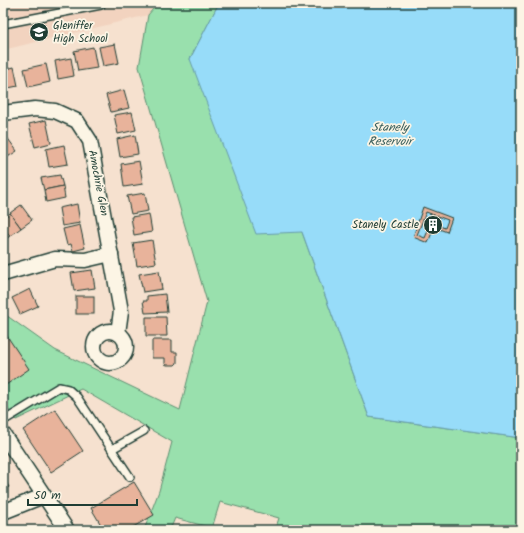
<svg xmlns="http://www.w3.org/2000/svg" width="524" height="533" font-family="Kalam,sans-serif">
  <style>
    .built { fill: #f2d3bf }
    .green { fill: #99e0ad; stroke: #5c8e70 }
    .water { fill: #97dcf9; stroke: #679caa }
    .building { fill: #e8b39b; stroke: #1f3d34; fill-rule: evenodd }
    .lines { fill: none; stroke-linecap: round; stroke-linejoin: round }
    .lane-casing { stroke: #1f3d34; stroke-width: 10 }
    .street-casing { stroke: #1f3d34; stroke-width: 17 }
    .lane { stroke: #fcf5e5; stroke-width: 7 }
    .street { stroke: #fcf5e5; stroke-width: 14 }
    .labels { text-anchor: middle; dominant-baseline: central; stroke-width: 3.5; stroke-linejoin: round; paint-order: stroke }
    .poi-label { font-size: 11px; fill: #1f3d34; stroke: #fcf5e5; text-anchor: start }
    .street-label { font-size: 11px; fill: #1f3d34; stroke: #fcf5e5 }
    .water-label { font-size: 12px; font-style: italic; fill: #375d5b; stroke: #fcf5e5 }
  </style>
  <rect width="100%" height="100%" fill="#f6e1cf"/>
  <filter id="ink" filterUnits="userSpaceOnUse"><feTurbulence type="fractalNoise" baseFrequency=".025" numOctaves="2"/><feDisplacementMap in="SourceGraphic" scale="8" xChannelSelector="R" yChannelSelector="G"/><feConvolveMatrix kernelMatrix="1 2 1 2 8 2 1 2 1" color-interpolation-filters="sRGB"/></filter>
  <g filter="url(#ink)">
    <path class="built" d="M3,3H158L148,15L3,50Z"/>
    <path class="green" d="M158,3H219L190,59L302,232L369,417L521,438V530H275L279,518L220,502L212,528L175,518L170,530H144L159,491L172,442L81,389L16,420L3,402V313L55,350L180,410L207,302L139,67L148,15Z"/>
    <path class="water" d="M219,3H521V438L369,417L302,232L256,234L190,59Z"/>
    <g class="building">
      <path d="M115,44L119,63L103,66L99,47Z"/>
      <path d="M93,47L97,68L78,71L74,51Z"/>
      <path d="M71,58L74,76L58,79L55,61Z"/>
      <path d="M46,64L50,82L28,87L24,69Z"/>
      <path d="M14,67L18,86L3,89V70Z"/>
      <path d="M124,90L129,108L111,112L106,95Z"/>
      <path d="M132,112L136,130L118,134L114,115Z"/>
      <path d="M46,120L51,143L35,147L29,124Z"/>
      <path d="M135,135L138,154L120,157L117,139Z"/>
      <path d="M6,136L17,151L3,160V138Z"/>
      <path d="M64,145L68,164L49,167L46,149Z"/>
      <path d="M139,161L143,184L124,187L121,164Z"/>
      <path d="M60,175L63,186L44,190L41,178Z"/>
      <path d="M63,186L65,198L46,202L44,190Z"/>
      <path d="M145,193L148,211L131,214L127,196Z"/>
      <path d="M77,204L80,223L62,226L59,208Z"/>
      <path d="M21,205L32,220L21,228L10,213Z"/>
      <path d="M423,207L452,218L447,232L434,227L428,243L413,237ZM426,212L448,220L445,228L431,223L425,238L417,235Z"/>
      <path d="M10,213L21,228L10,236L3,227V219Z"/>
      <path d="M149,214L152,232L134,235L131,217Z"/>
      <path d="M80,225L85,248L73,251L71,244L67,245L63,229Z"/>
      <path d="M3,227L10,236L3,241Z"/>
      <path d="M152,240L156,263L137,266L133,243Z"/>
      <path d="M92,270L95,288L74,291L71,273Z"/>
      <path d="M159,271L162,289L143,292L139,274Z"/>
      <path d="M30,289L38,306L20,314L12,298Z"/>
      <path d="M165,294L167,312L145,313L143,301H147V296Z"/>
      <rect x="76" y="296" width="18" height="18"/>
      <path d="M146,317H166L167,336H146Z"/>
      <path d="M3,330L29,369L3,387Z"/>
      <path d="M152,340H172V352H177V363L175,365H167L165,364V358H152Z"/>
      <path d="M55,409L83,451L51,472L23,430Z"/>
      <path d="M3,477L9,487L3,491Z"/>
      <path d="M134,482L154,515L128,530H104L91,508Z"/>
    </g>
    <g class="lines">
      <defs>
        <g id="lane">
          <path d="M3,24L101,5"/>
          <path d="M3,421L59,387L68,389L77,397L130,477"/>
          <path d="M112,449L144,431"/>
        </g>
        <g id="street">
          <path d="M3,113L35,109L55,111L77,121L90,141L121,311L118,333"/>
          <path d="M3,274L55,259L85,260L111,254"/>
          <circle cx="110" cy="347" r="16"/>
          <path d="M3,434L67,530"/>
          <path d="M3,512L43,496"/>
        </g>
      </defs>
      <use href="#lane" class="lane-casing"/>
      <use href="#street" class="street-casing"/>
      <use href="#lane" class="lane"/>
      <use href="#street" class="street"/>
    </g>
  </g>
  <defs>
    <symbol id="school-disc" viewBox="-11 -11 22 22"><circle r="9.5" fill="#1f3d34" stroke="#fcf5e5"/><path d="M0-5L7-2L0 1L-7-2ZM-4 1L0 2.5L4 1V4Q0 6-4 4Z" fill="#fff"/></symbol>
    <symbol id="building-disc" viewBox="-11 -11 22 22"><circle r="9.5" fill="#1f3d34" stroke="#fcf5e5"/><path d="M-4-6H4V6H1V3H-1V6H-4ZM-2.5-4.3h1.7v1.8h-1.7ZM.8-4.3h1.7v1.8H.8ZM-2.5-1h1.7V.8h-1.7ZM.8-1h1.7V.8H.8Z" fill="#fff"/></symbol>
  </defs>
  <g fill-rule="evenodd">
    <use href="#school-disc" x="28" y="21" width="22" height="22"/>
    <use href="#building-disc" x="422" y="214" width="22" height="22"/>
  </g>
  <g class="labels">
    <g class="poi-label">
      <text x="53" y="26">Gleniffer<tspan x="53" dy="13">High School</tspan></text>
      <text x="419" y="225" text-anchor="end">Stanely Castle</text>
    </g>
    <g class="street-label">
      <text transform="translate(98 183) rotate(79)">Amochrie Glen</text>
    </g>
    <g class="water-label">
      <text x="390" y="127">Stanely<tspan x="390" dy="14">Reservoir</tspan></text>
    </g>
  </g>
  <rect width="524" height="533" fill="none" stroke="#fcf5e5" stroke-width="16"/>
  <rect x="8" y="8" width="508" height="517" fill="none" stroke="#1f3d34" stroke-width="1.5" filter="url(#ink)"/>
  <path d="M28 499v6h109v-6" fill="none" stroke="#1f3d34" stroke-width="2"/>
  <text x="34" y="499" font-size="12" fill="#1f3d34" stroke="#fcf5e5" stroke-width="3" paint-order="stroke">50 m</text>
</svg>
